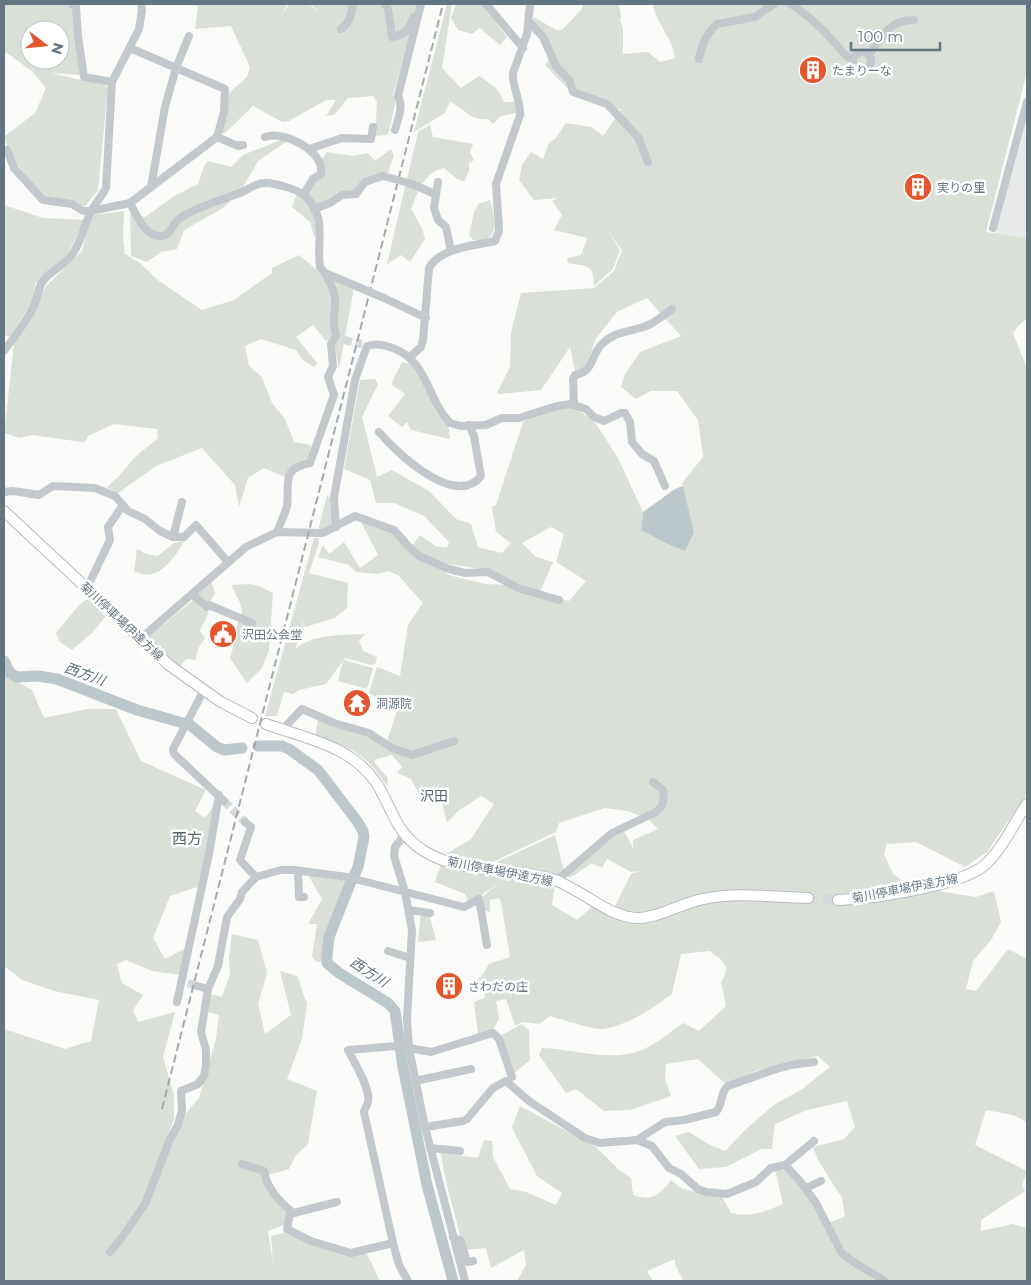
<svg xmlns="http://www.w3.org/2000/svg" width="1031" height="1285" font-family="Montserrat,'Noto Sans JP',sans-serif">
  <style>
    .built { fill: #e8e9e9 }
    .green { fill: #dadfd7; fill-rule: evenodd }
    .water { fill: #bbc7cb }
    .lines { fill: none; stroke-linecap: round; stroke-linejoin: round }
    .river { stroke: #bbc7cb; stroke-width: 11 }
    .minor-tunnel { stroke: #d5d9db; stroke-width: 8; stroke-dasharray: 8 4; stroke-linecap: butt }
    .major-tunnel { stroke: #d5d9db; stroke-width: 10; stroke-dasharray: 10 5; stroke-linecap: butt }
    .major-casing { stroke: #b5babe; stroke-width: 12 }
    .minor { stroke: #c3c8cc; stroke-width: 8 }
    .major { stroke: #fff; stroke-width: 10 }
    .rail { stroke: #a2aab0; stroke-width: 2; stroke-dasharray: 8 4; stroke-linecap: butt }
    .minor-bridge { stroke: #c3c8cc; stroke-width: 8 }
    .labels { text-anchor: middle; dominant-baseline: central; stroke-width: 5; stroke-linejoin: round; paint-order: stroke }
    .poi-label { font-size: 12px; fill: #657683; stroke: #fff; text-anchor: start }
    .street-label { font-size: 12px; fill: #657683; stroke: #fff }
    .water-label { font-size: 14px; font-style: italic; fill: #60757c; stroke: #fff }
    .neighbourhood-label { font-size: 14px; fill: #57646e; stroke: #fff }
    .quarter-label { font-size: 15px; fill: #57646e; stroke: #fff }
  </style>
  <rect width="100%" height="100%" fill="#fafaf8"/>
  <path class="built" d="M1027,119V238L995,234L1025,127Z"/>
  <g class="green">
    <path d="M4,4H72L76,7L80,75L50,73L108,86L98,191L85,206L45,198L11,157L4,137L35,113L46,88L33,72L7,53H4ZM30,30H60V60H30Z"/>
    <path d="M191,4H287L282,15L289,4H309L320,13L311,4H418L393,95L396,100L388,135L375,136L377,102L373,96L348,98L334,115L326,116L336,100H326L289,121L282,122L253,106L225,133L220,134L230,92L247,77L250,67L231,26L195,29L198,6Z"/>
    <path d="M447,4H452L442,68L461,88L479,76C490,83 500,89 504,102H516V113L501,116L493,124L488,119C468,121 464,107 450,102L445,113L414,132Z"/>
    <path d="M456,4H482L507,37L500,45L480,28L472,34L458,30L451,18Z"/>
    <path d="M582,4H619L621,17L620,20L623,29V54L648,52L660,62L675,58C673,38 656,24 653,4H1027V72L986,232L1027,238V318L1018,326L1013,333L1027,368V794L987,852L965,867L916,842L887,844L884,854L893,874L911,887L976,897L994,891L1001,922L991,940L973,961L966,989L976,991L1008,949L1027,959V1122L1013,1115L986,1110L975,1145L1027,1171L1022,1185L1025,1191L981,1220V1231L1013,1224L1027,1228V1281H683L675,1264V1259L647,1271L653,1281H517L526,1265L524,1250L491,1268L486,1248L463,1250C457,1217 445,1186 441,1153L478,1158L484,1140L492,1141L493,1157L510,1189L526,1192L556,1205L562,1193L537,1176L512,1128L520,1106L596,1147L618,1169L631,1178L633,1195C652,1202 660,1195 671,1180L682,1189L722,1197L731,1213C752,1218 764,1212 783,1204L775,1169L778,1168L786,1171L829,1223L845,1216L842,1198L818,1160L813,1147L844,1139L855,1127L847,1101L807,1110L775,1124L772,1149H761L726,1167L699,1169L675,1136L689,1132L708,1144L725,1151L746,1129L775,1104L801,1090L830,1067L818,1056L756,1071L728,1086L698,1059L666,1064L665,1079L671,1096L630,1110L604,1111L576,1089L566,1093L539,1055L542,1048C573,1049 606,1061 636,1052C653,1047 669,1033 683,1023L699,1031L726,1006L721,982C732,966 723,961 710,951L681,954L672,994C651,1009 629,1025 603,1029C593,1030 561,1019 550,1016L539,1024L522,1022L515,1026L506,999L496,1001L499,1019L493,1030L478,1034L474,1002L487,997H485L478,978L482,976L489,964L510,957L501,902L499,898L490,900V912L484,910L481,898L500,882L479,897L468,902L465,894L435,882L441,863L464,871L506,877H524L555,883L552,905L577,920L594,905L612,912L631,874L640,871L631,872L607,859L602,868L592,863L573,876L563,879L623,829L633,848V840L658,829L647,818L627,811L605,808L559,823L556,832L486,865L461,861L445,855L471,839L494,804L481,796L458,811L447,823L441,798L434,788L420,796L411,779L397,773L402,767L392,755L374,760L375,763L388,778L387,786C364,752 352,748 315,737L319,716L386,744L397,711L369,693L377,667L400,676L408,625L423,603L398,575L388,571L377,574L356,572L349,565L318,557L323,545L329,554L344,542L360,568L378,555L360,520L393,532L406,548L440,567L448,575L486,584L509,585C503,580 497,573 490,571C461,563 436,569 411,547L420,535L435,546L447,548L449,542L424,516L394,503H376L370,480L344,469L360,380L375,379L378,384L362,417L377,477L392,470L429,491L456,519L471,524L478,547L502,553L511,543L496,532L492,507L496,505L523,422L545,411L572,406L594,421L618,458L643,512L641,530L682,550L694,532L682,483L703,457L698,420L677,391H651L636,399L621,387L625,374L640,352L681,336L647,298L617,312L596,338L586,367L582,370L575,371L570,347L541,390L499,394L497,393L510,367L511,333L521,293L594,288L614,271L622,250L607,230L620,250L613,269L594,286C593,263 589,267 568,263L567,258L581,255L587,238L554,230L562,215L552,201L557,198L534,200L519,180L522,165L531,152L543,159L549,143L555,139L566,123L592,127L603,136L621,110L569,90L545,65L551,57L533,23L534,17L556,30H562L582,9ZM551,527L564,534L556,562L586,581L569,601L539,594L553,562L536,557L522,543Z"/>
    <path d="M430,125L433,137L473,144L470,152L474,160L469,163V171L464,181L457,179L444,168C424,172 418,192 411,209L422,228L425,239L410,262L401,255L387,264L418,132Z"/>
    <path d="M290,139L258,161L240,192L223,208L184,230L177,249L161,252L147,262L131,256L130,213L145,217L176,195L198,184L204,166L208,161L231,167L243,155L281,140Z"/>
    <path d="M391,149L394,155L388,173L381,175L355,191L312,207L318,227V236H314L310,222L292,207L297,193L303,199L314,180L324,173L321,160L327,152L353,156L368,153L375,161Z"/>
    <path d="M490,200C495,218 501,244 473,240L469,235L474,212L478,204Z"/>
    <path d="M4,205L43,218L84,220L65,260L49,271L35,284L34,298L10,337L4,335Z"/>
    <path d="M124,211L123,238L125,254L140,263L159,281L202,310L234,300L272,273V268L299,255L328,279L354,288L339,369L334,340L326,341L313,325L296,337L317,363L314,367L303,360L296,350L261,339L245,346L249,366L262,377L272,403L285,419L294,442L311,445L309,461L285,477L264,468L248,478L239,507L235,485L202,448L156,466L118,493L107,487L119,476L135,457L158,438L157,429L114,424L88,436L86,441L82,442L32,435L20,438L4,433L14,344L46,286L82,251L87,230L94,215Z"/>
    <path d="M402,362C430,366 425,395 437,413C439,417 445,421 448,424L450,439L411,430L407,422L402,427L388,416L405,394L391,384Z"/>
    <path d="M327,495L331,499L333,522L325,530H318Z"/>
    <path d="M314,538H318L319,543L309,573L348,583L347,608L335,618L305,627L302,619L304,627L295,649C313,634 341,635 365,634L359,641L363,651L377,657L376,663L371,665L345,658L344,660L373,668L367,689L338,681L343,661L326,684L299,690L293,694L284,692L277,716H265Z"/>
    <path d="M184,541C174,559 157,584 134,571L137,549L147,554L158,556L174,543Z"/>
    <path d="M211,581L215,593L207,607L208,614L200,631L205,638L199,647L195,660L186,659L178,669L148,637L191,602Z"/>
    <path d="M249,584L259,586L273,593L269,651L262,668L247,683L230,658L234,644L236,629L242,612L240,603L231,585Z"/>
    <path d="M87,599L98,607L105,617L93,632L72,650L60,642L56,633L80,604Z"/>
    <path d="M4,671L10,678L32,690L44,718L87,709H116L141,761L206,790L195,811L205,818L218,800L200,886L170,896L153,938L165,959L186,948L181,975L152,971L126,960L117,964L122,983L143,995L133,1010L138,1022L175,1012L163,1057L174,1095V1120L166,1139L159,1177L180,1120L199,1098L216,1039L219,1015L208,1012L210,994L222,997L230,974L229,958L232,934L258,940L267,973L258,1004L265,1034L291,1015L280,971L297,976L307,1004L302,1039L287,1079L317,1091L308,1144L296,1155L289,1169L268,1175V1186L287,1211L284,1225L268,1231L273,1263L271,1236L286,1232L308,1242L366,1252L380,1281H4V1029L65,1049L91,1041L99,1000L54,991L22,980L7,968L4,969Z"/>
    <path d="M555,835L564,871L555,878L488,866Z"/>
    <path d="M308,875L347,881L342,903L328,937L324,961L317,962L312,957L317,924H308L322,899Z"/>
    <path d="M421,913L429,914L436,940L418,942Z"/>
    <path d="M522,1024L529,1030L530,1060L513,1074L500,1036Z"/>
  </g>
  <path class="water" d="M683,486L694,532L685,551L670,545L641,530L643,512L675,489Z"/>
  <g class="lines">
    <g class="river">
      <path d="M4,661L10,673L17,677L38,676L57,679L137,710L190,725L217,747L224,750L242,748"/>
      <path d="M258,746H282L289,749L318,770L357,821L363,831L364,837L358,867L350,884L329,937L327,956V963L339,973L388,1003L395,1011L403,1067L427,1185L453,1281"/>
    </g>
    <g class="minor-tunnel">
      <path d="M344,340L362,344"/>
      <path d="M224,801L245,822"/>
      <path d="M188,983L197,986"/>
    </g>
    <path class="major-tunnel" d="M808,898L838,900"/>
    <defs>
      <g id="major">
        <path d="M4,511L169,665L221,702L252,718"/>
        <path d="M266,724C307,739 351,745 377,784C392,808 396,834 424,851C463,875 510,866 552,879C580,888 609,918 638,918C658,918 682,903 703,899C737,892 773,897 808,898"/>
        <path d="M838,900C871,899 962,886 986,864C1003,848 1014,823 1027,804"/>
      </g>
    </defs>
    <use href="#major" class="major-casing"/>
    <g class="minor">
      <path d="M72,4L76,7L78,36L84,77L112,82"/>
      <path d="M385,4L388,9L392,37C408,34 407,30 414,17"/>
      <path d="M486,4L523,48"/>
      <path d="M791,4C806,14 821,27 833,41C841,49 842,55 853,60"/>
      <path d="M529,22L543,37L556,66L570,81L573,92L607,104L638,137L648,162"/>
      <path d="M341,29C350,23 351,14 353,4"/>
      <circle cx="862" cy="61" r="9"/>
      <path d="M869,55C881,38 890,19 914,20"/>
      <path d="M699,59C701,46 707,33 717,24L755,17L774,4"/>
      <path d="M395,130C398,119 404,106 398,96L421,4"/>
      <path d="M217,137L238,146L243,145"/>
      <path d="M265,137C284,130 325,151 321,174L313,179L304,194"/>
      <path d="M309,149L342,138L371,139L373,127"/>
      <path d="M7,150L14,168L43,200L72,204L83,211H91L130,203L217,137L224,112L225,89L130,48"/>
      <path d="M438,182L434,208L438,220L446,227L451,251"/>
      <path d="M412,184L435,194"/>
      <path d="M151,187L165,107L176,68L189,36"/>
      <path d="M130,203C136,214 144,235 159,236C171,238 171,224 180,218C194,208 223,199 240,193C247,190 256,183 264,183C270,182 277,185 283,186C302,191 311,197 318,217C322,233 317,250 320,267L325,273L356,286"/>
      <path d="M314,209L330,203L342,195L356,194L365,182L383,176"/>
      <path d="M993,228L1027,102"/>
      <path d="M384,298L426,318"/>
      <path d="M4,351C15,336 28,320 35,303C38,297 38,290 41,284C47,272 63,267 71,256C81,244 83,227 90,214C94,204 101,198 106,188L112,82L139,29L142,11L141,4"/>
      <path d="M410,357L421,347L423,340L429,268C441,247 474,246 495,241L499,231L496,184L520,115C521,100 512,87 513,73L527,34L530,4"/>
      <path d="M574,404L573,379L575,375C595,371 590,356 602,344C615,331 630,332 646,326C656,322 664,315 672,309"/>
      <path d="M379,432C396,452 455,509 481,476L474,436L469,425"/>
      <path d="M4,492L13,491L39,495L53,486L95,488L115,496L128,511L145,519L160,531L173,537H184L196,525L228,562"/>
      <path d="M336,527L334,497L355,380L367,346C377,343 384,345 393,348C429,362 426,398 450,423L461,426L486,425L502,418H519L557,406L571,404L586,409L594,417L604,421L621,413H625L630,422L632,442L642,454L654,461L665,486"/>
      <path d="M277,532C280,524 285,514 287,506C290,483 280,469 310,463L334,395L328,377L333,366L331,344L336,336C331,319 336,314 335,299C335,290 329,281 325,273"/>
      <path d="M173,537L182,502"/>
      <path d="M87,588L110,540L108,527L123,505"/>
      <path d="M192,594L207,607L209,605L252,623"/>
      <path d="M140,639L246,547L277,532L323,533L355,516L394,530L408,546L419,556L449,569L465,573L488,572L518,588L559,600"/>
      <path d="M204,690L173,749L174,754L224,801"/>
      <path d="M282,730L302,709L334,723L369,733L392,748L412,755L454,741"/>
      <path d="M245,822L251,827L240,860L256,877"/>
      <path d="M405,834L395,847L394,856L405,892L412,930L407,1019L409,1048L425,1127L465,1281"/>
      <path d="M298,871L299,897H304"/>
      <path d="M556,881L612,833L656,812L662,806L664,797L663,790L653,782"/>
      <path d="M409,910L430,913"/>
      <path d="M388,951L410,958"/>
      <path d="M197,986L208,989"/>
      <path d="M177,1002L209,854L219,795"/>
      <path d="M409,1048L431,1052L493,1033L499,1039L512,1077"/>
      <path d="M415,1081L471,1069"/>
      <path d="M425,1127L463,1121L467,1119L493,1088L506,1081L529,1101L585,1138L600,1143L637,1140L652,1146L669,1168L681,1174L698,1189L706,1192L727,1194L756,1182L771,1168L785,1165L799,1180L816,1203L841,1252C853,1264 870,1271 885,1281"/>
      <path d="M637,1140L665,1122L684,1120L716,1112C723,1105 720,1092 728,1086L773,1070L791,1065L814,1062"/>
      <path d="M430,1148L460,1151"/>
      <path d="M242,1164L264,1171C267,1188 278,1200 291,1211L290,1214"/>
      <path d="M785,1165L814,1141"/>
      <path d="M806,1188L821,1181"/>
      <path d="M337,1202L290,1214L287,1229L311,1241L351,1253L393,1243"/>
      <path d="M453,1237L461,1241L466,1259L468,1262L473,1261"/>
      <path d="M110,1252L123,1236L145,1204L170,1139L178,1125L182,1110L181,1091L198,1084L204,1076L206,1065V1050L201,1032L208,989L218,966L227,917L240,899L242,892L256,877L281,870H294L347,877L464,907L479,899L487,945"/>
      <path d="M408,1281L399,1265L393,1243L364,1112C365,1108 367,1105 368,1102C371,1089 354,1062 348,1050L409,1045"/>
    </g>
    <use href="#major" class="major"/>
    <path class="rail" d="M162,1109L443,4"/>
    <g class="minor-bridge">
      <path d="M383,176L412,184"/>
      <path d="M356,286L384,298"/>
    </g>
  </g>
  <defs>
    <symbol id="building-disc" viewBox="-11 -11 22 22"><circle r="9.5" fill="#e4572e" stroke="#fff"/><path d="M-4-6H4V6H1V3H-1V6H-4ZM-2.5-4.3h1.7v1.8h-1.7ZM.8-4.3h1.7v1.8H.8ZM-2.5-1h1.7V.8h-1.7ZM.8-1h1.7V.8H.8Z" fill="#fff"/></symbol>
    <symbol id="civic-disc" viewBox="-11 -11 22 22"><circle r="9.5" fill="#e4572e" stroke="#fff"/><path d="M-.6-6.5H3V-4.5H.6V-3L4-1V1h2V6H-6V1h2V-1L-.6-3ZM-1.2 2.5V6h2.4V2.5Z" fill="#fff"/></symbol>
    <symbol id="temple-disc" viewBox="-11 -11 22 22"><circle r="9.5" fill="#e4572e" stroke="#fff"/><path d="M0-6L5-2H3V0L6.5 2.5H4V6H1.5V3h-3V6H-4V2.5H-6.5L-3 0V-2H-5Z" fill="#fff"/></symbol>
  </defs>
  <g fill-rule="evenodd">
    <use href="#building-disc" x="797" y="54" width="32" height="32"/>
    <use href="#building-disc" x="902" y="171" width="32" height="32"/>
    <use href="#civic-disc" x="207" y="618" width="32" height="32"/>
    <use href="#temple-disc" x="341" y="687" width="32" height="32"/>
    <use href="#building-disc" x="433" y="970" width="32" height="32"/>
  </g>
  <g class="labels">
    <g class="poi-label">
      <text x="832" y="70">たまりーな</text>
      <text x="937" y="187">実りの里</text>
      <text x="242" y="634">沢田公会堂</text>
      <text x="376" y="703">洞源院</text>
      <text x="468" y="986">さわだの庄</text>
    </g>
    <g class="street-label">
      <text transform="translate(122 621) rotate(43)">菊川停車場伊達方線</text>
      <text transform="translate(500 871) rotate(11)">菊川停車場伊達方線</text>
      <text transform="translate(905 888) rotate(-11)">菊川停車場伊達方線</text>
    </g>
    <g class="water-label">
      <text transform="translate(85 674) rotate(20)">西方川</text>
      <text transform="translate(369 972) rotate(33)">西方川</text>
    </g>
    <g class="neighbourhood-label">
      <text x="434" y="796">沢田</text>
    </g>
    <g class="quarter-label">
      <text x="187" y="838">西方</text>
    </g>
  </g>
  <rect width="1031" height="1285" fill="none" stroke="#657683" stroke-width="10"/>
  <g transform="translate(45 45) rotate(106)"><circle r="24" fill="#ffffff" stroke="#c1c8cd"/>
  <path d="M0-4L9 19L0 12L-9 19Z" fill="#e4572e"/>
  <text y="-8" font-size="14" font-weight="bold" text-anchor="middle" fill="#657683">N</text>
  </g>
  <path d="M851 42v8h89v-8" fill="none" stroke="#657683" stroke-width="2.5"/>
  <text x="858" y="42" font-size="15" fill="#657683" stroke="#ffffff" stroke-width="4" paint-order="stroke">100 m</text>
</svg>
